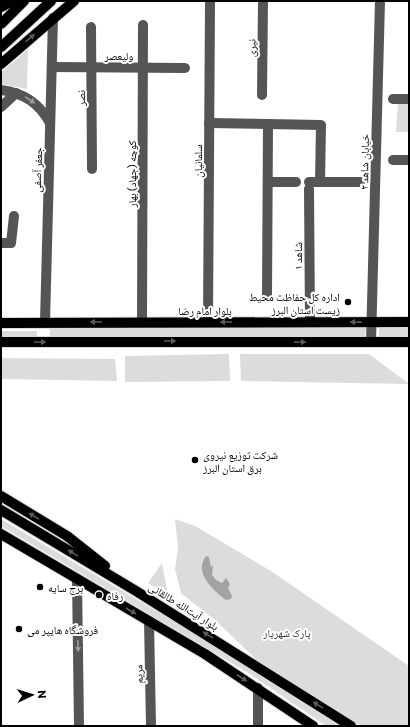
<svg xmlns="http://www.w3.org/2000/svg" width="410" height="727" font-family="Commissioner,'Noto Naskh Arabic',sans-serif">
  <style>
    .green { fill: #dcdcdc }
    .water { fill: #a3a3a3 }
    .lines { fill: none; stroke-linecap: round; stroke-linejoin: round }
    .major-casing { stroke: #dbdbdb; stroke-width: 12 }
    .minor { stroke: #555; stroke-width: 10 }
    .major { stroke: #000; stroke-width: 10 }
    .oneway { fill: #595959 }
    .oneway2 { fill: #999 }
    .poi-dot { fill: #000; stroke: #fff; stroke-width: 1.5 }
    .labels { text-anchor: middle; dominant-baseline: central; stroke-width: 4; stroke-linejoin: round; paint-order: stroke }
    .street-label { font-size: 11px; fill: #000; stroke: #fff }
    .poi-label { font-size: 11px; fill: #000; stroke: #fff; text-anchor: start }
    .park-label { font-size: 11px; fill: #333; stroke: #fff }
  </style>
  <rect width="100%" height="100%" fill="#fff"/>
  <g class="green">
    <path d="M28,49L27,89L1,84V73Z"/>
    <path d="M398,103H409V132H396Z"/>
    <path d="M50,327L366,328L365,336H50Z"/>
    <rect x="379" y="328" width="30" height="9"/>
    <rect x="1" y="331" width="36" height="5"/>
    <path d="M229,354L230,381L125,382V356Z"/>
    <path d="M240,354H369L409,384L241,381Z"/>
    <path d="M1,358L115,359L117,381L1,379Z"/>
    <path d="M1,519L291,691L345,726H326L250,674L1,526Z"/>
    <path d="M175,519L195,526L271,571L409,666V726H360L263,666L216,621L181,593L175,569L178,548Z"/>
    <path d="M162,563L168,595L148,583Z"/>
  </g>
  <path class="water" d="M206,556L209,557L211,567L213,565L212,575L216,580L222,583L226,578L230,584L228,588L232,596L231,599L226,600C214,591 193,573 206,556Z"/>
  <g class="lines">
    <defs>
      <g id="major">
        <path d="M1,7L12,1"/>
        <path d="M1,24L24,1"/>
        <path d="M1,47L51,1"/>
        <path d="M1,64L74,1"/>
        <path d="M1,323L409,322"/>
        <path d="M1,342H409"/>
        <path d="M1,496L67,536L105,566"/>
        <path d="M1,510L136,591L351,726"/>
        <path d="M1,534L205,654L313,726"/>
      </g>
    </defs>
    <use href="#major" class="major-casing"/>
    <g class="minor">
      <path d="M91,27L92,169"/>
      <path d="M52,67L185,68"/>
      <path d="M1,90C24,93 39,103 50,123"/>
      <path d="M262,95L263,1"/>
      <path d="M393,99H409"/>
      <path d="M1,107L16,93"/>
      <path d="M209,123L321,125L320,182"/>
      <path d="M393,160H409"/>
      <path d="M268,182H296"/>
      <path d="M309,182H360"/>
      <path d="M309,189L310,322"/>
      <path d="M1,243H11L14,216"/>
      <path d="M267,296L268,124"/>
      <path d="M45,322L53,18"/>
      <path d="M142,322L143,25"/>
      <path d="M208,322L210,1"/>
      <path d="M371,342L380,1"/>
      <path d="M77,579L79,726"/>
      <path d="M149,621L151,726"/>
      <path d="M258,688V726"/>
    </g>
    <use href="#major" class="major"/>
  </g>
  <defs><path id="oneway-solid" d="M-6-.8H1V-3.2L6.5 0L1 3.2V.8H-6Z"/></defs>
  <g class="oneway">
    <use href="#oneway-solid" transform="translate(30 38) rotate(-41)"/>
    <use href="#oneway-solid" transform="translate(96 322) rotate(180)"/>
    <use href="#oneway-solid" transform="translate(226 322) rotate(-180)"/>
    <use href="#oneway-solid" transform="translate(356 322) rotate(-179)"/>
    <use href="#oneway-solid" transform="translate(170 341)"/>
    <use href="#oneway-solid" transform="translate(40 342)"/>
    <use href="#oneway-solid" transform="translate(300 342)"/>
    <use href="#oneway-solid" transform="translate(34 516) rotate(-149)"/>
    <use href="#oneway-solid" transform="translate(73 553) rotate(-149)"/>
    <use href="#oneway-solid" transform="translate(131 611) rotate(30)"/>
    <use href="#oneway-solid" transform="translate(208 635) rotate(-148)"/>
    <use href="#oneway-solid" transform="translate(242 678) rotate(33)"/>
    <use href="#oneway-solid" transform="translate(318 705) rotate(-148)"/>
  </g>
  <g class="oneway2">
    <use href="#oneway-solid" transform="translate(30 100) rotate(33)"/>
    <use href="#oneway-solid" transform="translate(78 646) rotate(89)"/>
  </g>
  <g class="poi-dot">
    <circle cx="348" cy="302" r="4"/>
    <circle cx="195" cy="460" r="4"/>
    <circle cx="40" cy="587" r="4"/>
    <circle cx="99" cy="595" r="4"/>
    <circle cx="19" cy="629" r="4"/>
  </g>
  <g class="labels">
    <g class="street-label">
      <text transform="translate(251 48) rotate(-89)">نیری</text>
      <text x="119" y="55">ولیعصر</text>
      <text transform="translate(80 98) rotate(-90)">نصر</text>
      <text transform="translate(197 161) rotate(-90)">سلمانیان</text>
      <text transform="translate(364 162) rotate(-89)">خیابان شاهد ۲</text>
      <text transform="translate(37 170) rotate(-88)">جعفر آصفی</text>
      <text transform="translate(131 174) rotate(-90)">کوچه (جهاد) بهار</text>
      <text transform="translate(297 256) rotate(-90)">شاهد ۱</text>
      <text x="205" y="310">بلوار امام رضا</text>
      <text transform="translate(184 606) rotate(32)">بلوار آیت‌الله طالقانی</text>
      <text transform="translate(138 674) rotate(-91)">مریم</text>
    </g>
    <g class="poi-label">
      <text x="340" y="296" text-anchor="end">اداره کل حفاظت محیط<tspan x="340" dy="13">زیست استان البرز</tspan></text>
      <text x="203" y="454">شرکت توزیع نیروی<tspan x="203" dy="13">برق استان البرز</tspan></text>
      <text x="48" y="587">برج سایه</text>
      <text x="107" y="595">رفاه</text>
      <text x="27" y="629">فروشگاه هایپر می</text>
    </g>
    <g class="park-label">
      <text x="287" y="632">پارک شهریار</text>
    </g>
  </g>
  <rect width="410" height="727" fill="none" stroke="#000000" stroke-width="4"/>
  <g transform="translate(32 695) rotate(86)" stroke="#ffffff" stroke-width="3" paint-order="stroke">
  <path d="M0-3L7 15L0 10L-7 15Z" fill="#000000"/>
  <text y="-6" font-size="11" font-weight="bold" text-anchor="middle" fill="#000000">N</text>
  </g>
</svg>
